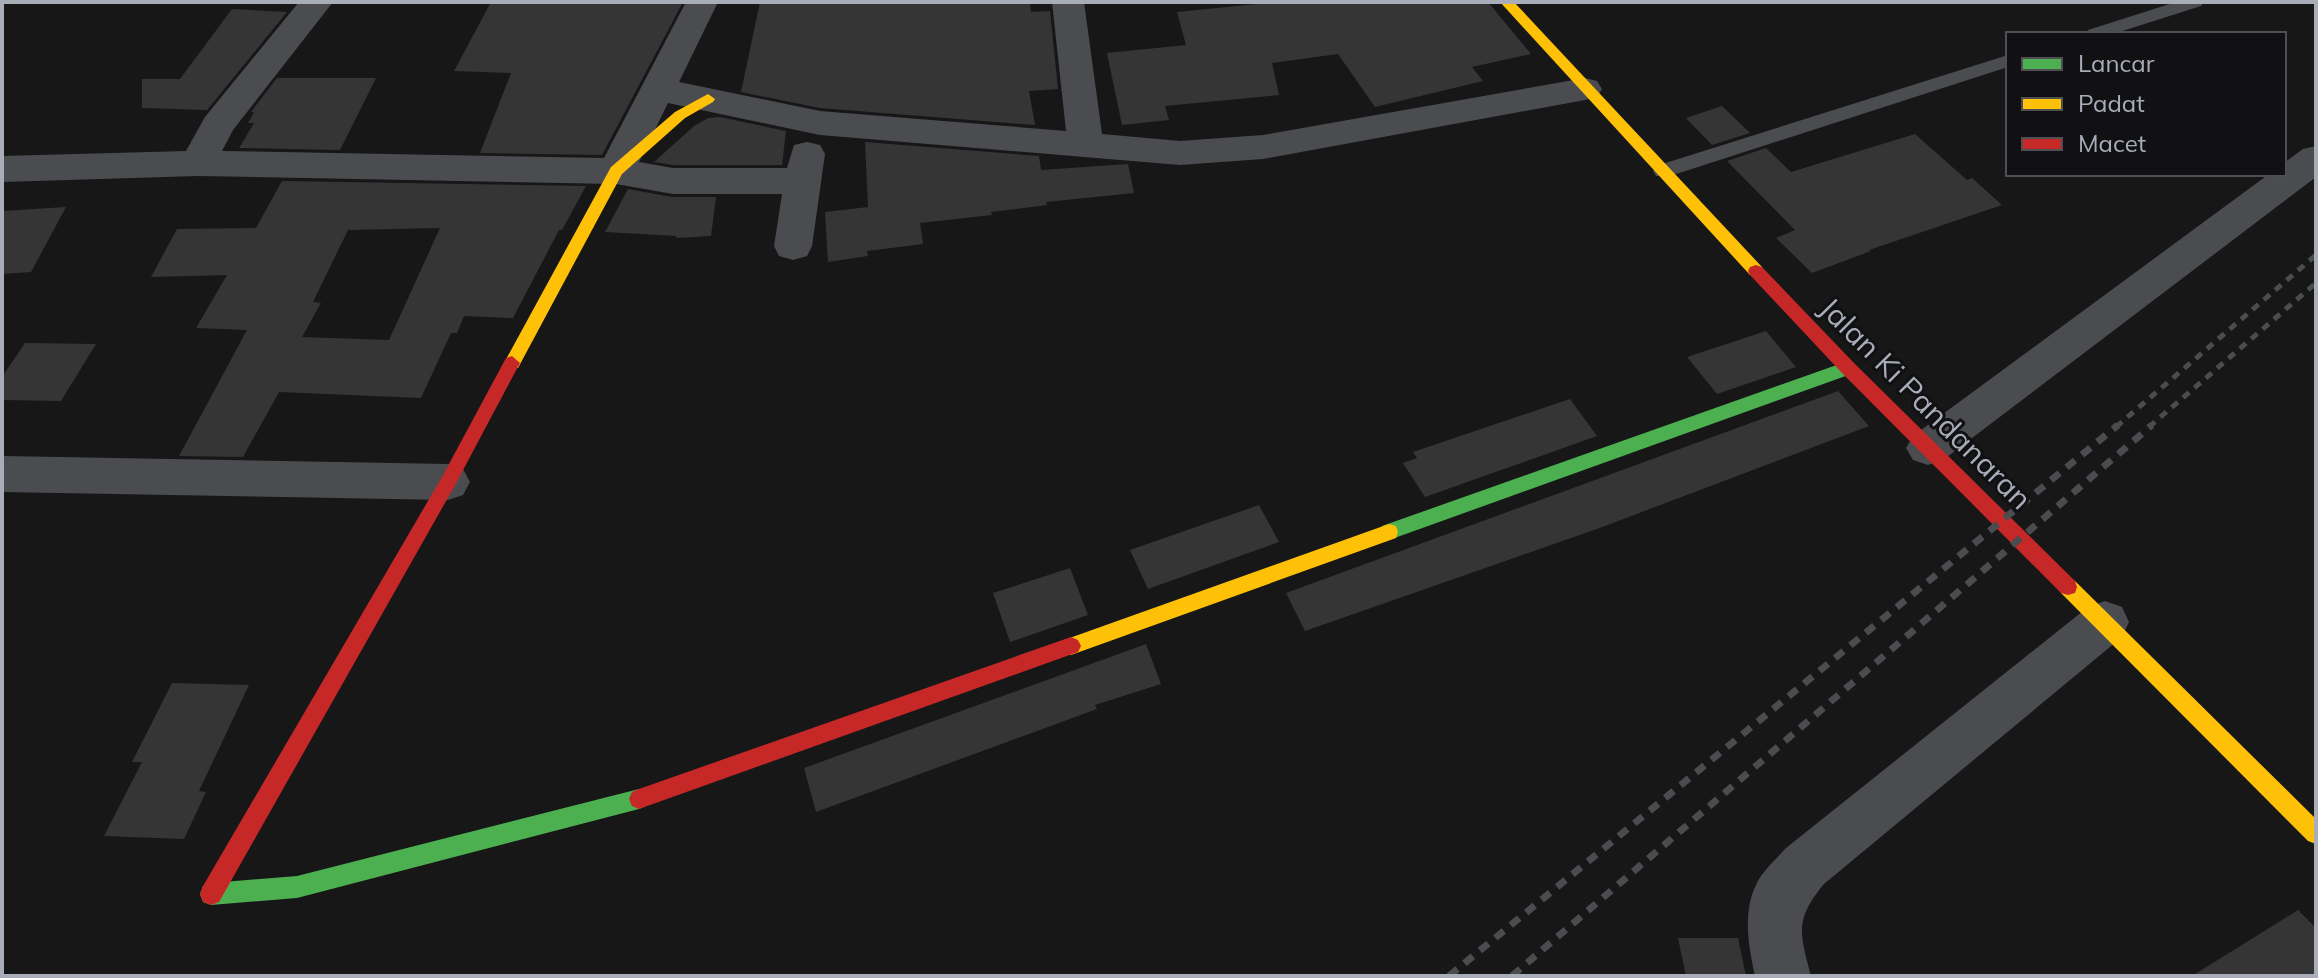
<svg xmlns="http://www.w3.org/2000/svg" width="2318" height="978" font-family="Mulish,sans-serif">
  <style>
    .building { fill: #353536; fill-rule: evenodd }
    .lines { fill: none; stroke-linecap: round; stroke-linejoin: round }
    .lane { fill: #4b4c50; fill-rule: evenodd }
    .street { fill: #4b4c50; fill-rule: evenodd }
    .fast { fill: #4caf50; fill-rule: evenodd }
    .slow { fill: #ffc107; fill-rule: evenodd }
    .jam { fill: #c62828; fill-rule: evenodd }
    .rail-far1 { stroke: #4b4c4f; stroke-width: 5; stroke-dasharray: 8 7; stroke-linecap: butt }
    .rail { stroke: #4b4c4f; stroke-width: 7; stroke-dasharray: 11 9; stroke-linecap: butt }
    .labels { text-anchor: middle; dominant-baseline: central; stroke-width: 6; stroke-linejoin: round; paint-order: stroke }
    .street-label { font-size: 30px; fill: #a8adb8; stroke: #111113 }
  </style>
  <rect width="100%" height="100%" fill="#171717"/>
  <g class="building">
    <path d="M491,2L641,3L683,2L602,155L480,153L511,73L454,71Z"/>
    <path d="M760,2H1030L1031,12L1050,11L1058,89L1029,91L1035,125L820,108L741,92Z"/>
    <path d="M1276,2H1488L1531,54L1472,67L1483,81L1375,107L1338,54L1272,63L1279,95L1165,106L1169,120L1122,125L1107,53L1186,45L1177,12Z"/>
    <path d="M232,9L287,12L207,110L142,108V79H180Z"/>
    <path d="M277,78H376L340,150L239,148L254,123H248L254,112H251Z"/>
    <path d="M1722,106L1750,133L1712,145L1686,118Z"/>
    <path d="M720,117L786,131L782,165H673L654,162L694,126L708,118Z"/>
    <path d="M1915,134L1967,180L1972,178L2002,205L1869,250L1871,251L1812,273L1776,238L1795,230L1727,161L1766,148L1791,172Z"/>
    <path d="M865,142L1039,156L1041,170L1128,164L1134,193L1046,202L1047,205L991,212L992,215L920,223L923,244L867,251L868,256L828,262L825,212L868,207Z"/>
    <path d="M282,181L586,186L562,230H559L513,318L464,316L457,333H451L421,398L279,392L243,457L179,456L247,330L196,328L227,275L151,277L177,229L256,228ZM440,228L389,340L302,337L321,303L313,302L348,230Z"/>
    <path d="M628,189L672,197H716L711,236L676,238L677,236L605,232Z"/>
    <path d="M66,207L31,272L2,274V211Z"/>
    <path d="M1766,331L1796,367L1717,394L1687,357Z"/>
    <path d="M25,343L96,344L61,401L2,400V377Z"/>
    <path d="M1838,391L1869,426L1597,529L1305,631L1286,593Z"/>
    <path d="M1570,399L1597,436L1425,497L1403,463L1417,458L1413,452Z"/>
    <path d="M1259,505L1279,542L1148,589L1130,550Z"/>
    <path d="M1070,568L1088,615L1010,642L993,593Z"/>
    <path d="M1146,644L1161,684L1095,705L1097,709L816,812L804,768Z"/>
    <path d="M172,683L249,685L199,791L206,792L184,839L104,836L142,762H132Z"/>
    <path d="M2298,910L2316,928V976H2192Z"/>
    <path d="M1678,938H1738L1746,976H1686Z"/>
  </g>
  <g class="lines">
    <g class="lane">
      <path d="M2176,2H2204L2201,6L2113,34H2085L2088,30Z"/>
      <path d="M2008,55V67L1670,176H1656L1653,171L1656,166Z"/>
    </g>
    <g class="street">
      <path d="M299,2H333L233,130L222,151L604,158L686,2H718L679,82L820,111L1066,131L1052,2H1084L1102,134L1180,141L1263,135L1585,78L1597,81L1602,89L1597,97L1585,100L1263,159L1180,165L820,135L668,103L639,162L673,168H787L794,145L807,142L820,145L825,154L812,246L807,256L793,260L779,256L774,246L782,194H673L616,184L198,176L2,182V156L186,151L205,117Z"/>
      <path d="M2316,146V177L1943,460L1928,465L1913,460L1906,448L1913,436L2269,174H2284V163L2303,149Z"/>
      <path d="M2,456L448,464L463,469L470,482L463,495L448,500L2,492Z"/>
      <path d="M2105,601L2122,607L2129,622L2122,637L1824,884C1794,920 1800,934 1811,976H1755C1748,944 1741,906 1761,876C1768,866 1778,857 1786,848L2088,607Z"/>
    </g>
    <g class="fast">
      <path d="M1848,361L1856,368L1854,373L1389,540L1382,538L1380,532L1382,526Z"/>
      <path d="M639,789L646,792L649,799L646,806L639,809L297,898L211,905L203,902L200,894L203,886L211,883L297,876Z"/>
    </g>
    <g class="slow">
      <path d="M1500,2H1514L1762,267L1764,271L1762,275H1750Z"/>
      <path d="M708,94L715,99L713,102L685,118L622,174L518,368H506L504,363L611,167L675,112Z"/>
      <path d="M1389,524L1396,526L1398,532L1396,538L1071,655L1064,652L1061,646L1064,640Z"/>
      <path d="M2068,579L2075,581L2316,819V844L2308,841L2061,593L2059,587L2061,581Z"/>
    </g>
    <g class="jam">
      <path d="M1756,265L1762,267L1854,363L2075,581L2077,587L2075,593L2068,595L2061,593L1842,373L1750,275L1748,271L1750,267Z"/>
      <path d="M512,356L520,363L454,487L219,902L211,905L203,902L200,894L203,886L442,477L506,358Z"/>
      <path d="M1071,637L1078,640L1081,646L1078,652L639,809L632,806L629,799L632,792L639,789Z"/>
    </g>
    <g class="rail-far1">
      <path d="M2116,427L2316,255"/>
      <path d="M2149,427L2316,283"/>
    </g>
    <g class="rail">
      <path d="M1449,976L2118,425"/>
      <path d="M1512,976L2152,425"/>
    </g>
  </g>
  <g class="labels">
    <g class="street-label">
      <text transform="translate(1926 403) rotate(45)">Jalan Ki Pandanaran</text>
    </g>
  </g>
  <rect width="2318" height="978" fill="none" stroke="#a8adb8" stroke-width="8"/>
  <rect x="2006" y="32" width="280" height="144" fill="#111113" stroke="#4d4f55" stroke-width="2"/>
  <rect x="2022" y="58" width="40" height="12" fill="#4caf50" stroke="#4d4f55" stroke-width="2"/>
  <text x="2078" y="72" font-size="24" fill="#a8adb8">Lancar</text>
  <rect x="2022" y="98" width="40" height="12" fill="#ffc107" stroke="#4d4f55" stroke-width="2"/>
  <text x="2078" y="112" font-size="24" fill="#a8adb8">Padat</text>
  <rect x="2022" y="138" width="40" height="12" fill="#c62828" stroke="#4d4f55" stroke-width="2"/>
  <text x="2078" y="152" font-size="24" fill="#a8adb8">Macet</text>
</svg>
